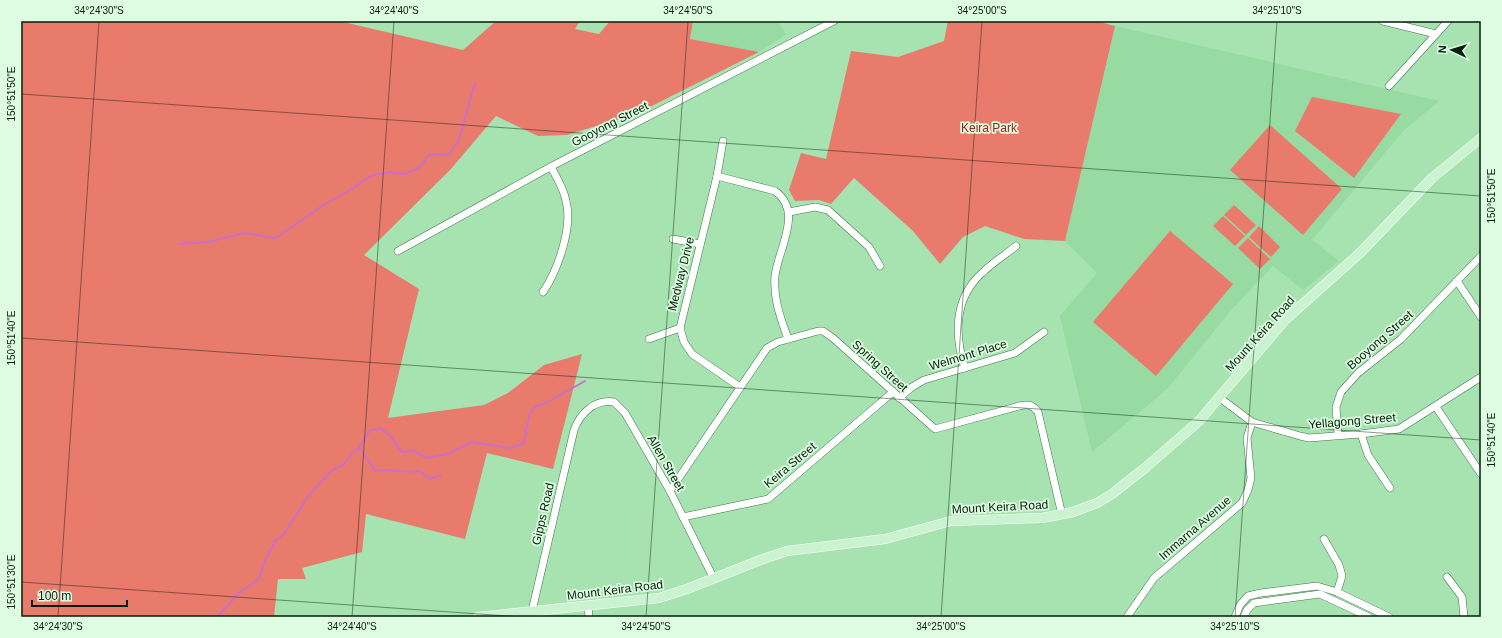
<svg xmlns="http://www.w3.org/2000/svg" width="1502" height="638" font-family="Helvetica,sans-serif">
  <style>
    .built { fill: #97daa2 }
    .green { fill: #e97b6d }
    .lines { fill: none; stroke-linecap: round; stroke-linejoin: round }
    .stream { stroke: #cc6fc8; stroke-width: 2 }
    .minor-casing { stroke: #3e7749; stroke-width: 8 }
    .major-casing { stroke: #fff; stroke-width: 10 }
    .minor { stroke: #fff; stroke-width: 7 }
    .major { stroke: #cbf2d1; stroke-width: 9 }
    .ticks { fill: none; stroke: #061e0b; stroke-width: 1; stroke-opacity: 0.45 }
    .labels { text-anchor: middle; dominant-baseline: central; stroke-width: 3.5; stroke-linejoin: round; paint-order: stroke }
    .street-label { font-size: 12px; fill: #061e0b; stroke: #defce1 }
    .park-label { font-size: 12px; fill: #97231b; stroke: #defce1 }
    .neatline { fill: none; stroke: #061e0b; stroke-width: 1.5 }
    .ticks-label { font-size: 10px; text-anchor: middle; fill: #061e0b }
  </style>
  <rect width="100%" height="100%" fill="#a6e3b0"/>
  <g class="built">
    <path d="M693,21H778L786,35L759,52L690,39Z"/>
    <path d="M1115,26L1439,101L1404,130L1312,240L1339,261L1303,290L1273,266L1232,309L1168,388L1092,452L1060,316L1097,273L1065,241Z"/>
  </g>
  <g class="green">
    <path d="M21,21H339L463,50L496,21H580L575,29L599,34L610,21H693L690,39L759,52L636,114L567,135L538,136L496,116L450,170L364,255L419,289L388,418L484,405L508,393L544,365L582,354L553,469L487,453L465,539L366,514L362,552L302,568L306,579H278L274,617H21Z"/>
    <path d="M948,21H1096L1115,26L1065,241L1024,239L985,226L963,237L940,264L913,231L854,178L831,204L819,200L795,201L789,190L801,153L826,159L851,51L898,57L944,41Z"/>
    <path d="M1312,97L1401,114L1354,178L1295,131Z"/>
    <path d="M1270,125L1342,189L1303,235L1230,170Z"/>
    <path d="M1234,205L1256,225L1246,235L1224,215Z"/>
    <path d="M1223,216L1245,236L1235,246L1213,226Z"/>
    <path d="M1259,226L1280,247L1271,257L1249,237Z"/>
    <path d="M1170,231L1233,284L1156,376L1093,322Z"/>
    <path d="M1248,238L1270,259L1260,269L1238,248Z"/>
  </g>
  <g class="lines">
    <g class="stream">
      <path d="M179,244L208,242L245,233L276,238L322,206L355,187L370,176L389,172L405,174L419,168L430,154L449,155L458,142L475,83"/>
      <path d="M359,448L376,471C392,468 405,474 420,471L430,479L441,475"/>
      <path d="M217,617L239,593L259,579L263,565L275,541L284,534L309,495L331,471L344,464L352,453L359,448L369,431L380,428L392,437L397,446L402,452L414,451L427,458L448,454L472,442L510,448L523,444L530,414L535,407L544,404L585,381"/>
    </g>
    <defs>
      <g id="minor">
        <path d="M1383,21L1436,34"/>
        <path d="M1389,86L1448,21"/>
        <path d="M723,141L717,176L680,328L684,342L692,354L740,387"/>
        <path d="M717,176L775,191C804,212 778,249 775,276C773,299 781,319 788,339"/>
        <path d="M789,212L815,207L828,210L869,247L880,266"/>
        <path d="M673,239L700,244"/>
        <path d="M398,251L552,166L834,21"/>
        <path d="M1457,281L1481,317"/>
        <path d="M543,292C558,270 573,227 566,201C564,189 557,178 551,167"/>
        <path d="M649,339L680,328"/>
        <path d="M965,368C954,335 954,298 982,273C992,263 1005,255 1016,246"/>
        <path d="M899,398L912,387L924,380L1015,353L1044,332"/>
        <path d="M1220,398L1252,422L1300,436L1309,438L1361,434L1399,429L1481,377"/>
        <path d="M1436,407L1481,474"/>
        <path d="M1361,434L1368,455L1390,488"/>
        <path d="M1338,435L1336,407L1341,392L1358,373L1401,339L1481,256"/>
        <path d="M670,491L767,348L778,342L818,331H823L833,338L935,429L1019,406C1027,404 1032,404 1038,412L1062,515"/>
        <path d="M683,517L768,499L893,392"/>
        <path d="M1324,539L1339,565L1342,576L1337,592"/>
        <path d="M1447,577L1462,597L1464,617"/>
        <path d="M588,606L589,617"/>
        <path d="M532,611L574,430C580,414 594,399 614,402L625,413L670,491L714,579"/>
        <path d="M1127,617L1154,578L1242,503L1248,490L1251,478L1247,438L1252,422"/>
        <path d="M1235,617L1240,605L1248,596L1261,593L1317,586L1337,592L1389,617"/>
        <path d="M1244,617L1247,610L1254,603L1320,594L1369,617"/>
      </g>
      <path id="major" d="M478,617L659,598L687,589L763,559L787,551L885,539L951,521L1042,518L1073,512L1097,503L1112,494L1145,468L1199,421L1285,320L1361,252L1432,178L1481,138"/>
    </defs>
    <use href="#minor" class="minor-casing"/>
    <use href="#major" class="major-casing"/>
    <use href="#minor" class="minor"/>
    <use href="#major" class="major"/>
  </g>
  <path class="ticks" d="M21,94L1481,196M21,338L1481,440M21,582L522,617M58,617L99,21M352,617L394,21M646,617L688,21M941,617L982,21M1235,617L1277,21"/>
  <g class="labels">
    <g class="street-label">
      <text transform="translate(610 124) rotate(-27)">Gooyong Street</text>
      <text transform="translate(681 274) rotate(-76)">Medway Drive</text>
      <text transform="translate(1260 334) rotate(-48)">Mount Keira Road</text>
      <text transform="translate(1380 340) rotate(-41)">Booyong Street</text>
      <text transform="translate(968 355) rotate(-17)">Welmont Place</text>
      <text transform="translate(880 366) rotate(42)">Spring Street</text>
      <text transform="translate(1352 421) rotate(-5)">Yellagong Street</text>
      <text transform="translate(666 463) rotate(60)">Allen Street</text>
      <text transform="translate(790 465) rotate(-40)">Keira Street</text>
      <text transform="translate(1000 507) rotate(-3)">Mount Keira Road</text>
      <text transform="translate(543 514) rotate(-77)">Gipps Road</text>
      <text transform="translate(1195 528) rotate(-41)">Immarna Avenue</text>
      <text transform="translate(615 590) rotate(-7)">Mount Keira Road</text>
    </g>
    <g class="park-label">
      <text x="989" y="128">Keira Park</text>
    </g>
  </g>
  <rect width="1502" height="638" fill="none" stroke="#defce1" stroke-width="44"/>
  <g transform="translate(1452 50) rotate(274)" stroke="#defce1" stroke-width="3" paint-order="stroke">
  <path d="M0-3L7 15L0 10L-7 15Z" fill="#061e0b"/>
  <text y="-6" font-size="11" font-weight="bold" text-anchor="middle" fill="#061e0b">N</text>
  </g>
  <path d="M32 600v6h95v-6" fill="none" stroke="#061e0b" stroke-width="2"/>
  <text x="38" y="600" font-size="12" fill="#061e0b" stroke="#defce1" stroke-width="3" paint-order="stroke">100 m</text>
  <rect x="22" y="22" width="1458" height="594" class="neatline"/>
  <g class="ticks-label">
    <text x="99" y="14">34°24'30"S</text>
    <text x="394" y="14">34°24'40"S</text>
    <text x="688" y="14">34°24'50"S</text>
    <text x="982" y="14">34°25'00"S</text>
    <text x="1277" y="14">34°25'10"S</text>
    <text transform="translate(11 94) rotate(-90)" y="4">150°51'50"E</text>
    <text transform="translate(1491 196) rotate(-90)" y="4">150°51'50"E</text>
    <text transform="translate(11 338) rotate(-90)" y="4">150°51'40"E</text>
    <text transform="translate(1491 440) rotate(-90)" y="4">150°51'40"E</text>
    <text transform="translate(11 582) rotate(-90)" y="4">150°51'30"E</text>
    <text x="58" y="630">34°24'30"S</text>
    <text x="352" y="630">34°24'40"S</text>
    <text x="646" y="630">34°24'50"S</text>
    <text x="941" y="630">34°25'00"S</text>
    <text x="1235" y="630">34°25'10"S</text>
  </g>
</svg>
